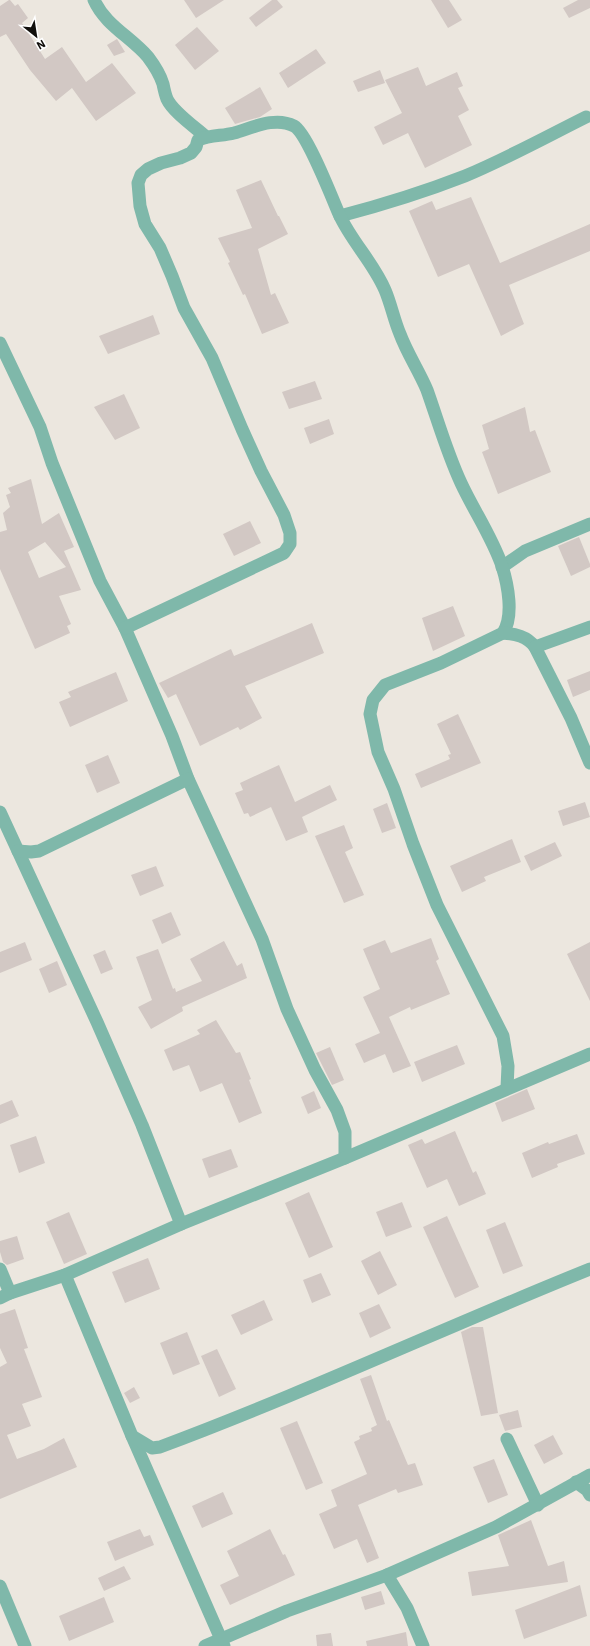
<svg xmlns="http://www.w3.org/2000/svg" width="590" height="1646" font-family="'IBM Plex Sans',sans-serif">
  <style>
    .building { fill: #d2c8c4; fill-rule: evenodd }
    .lines { fill: none; stroke-linecap: round; stroke-linejoin: round }
    .street { stroke: #7fb8aa; stroke-width: 13 }
  </style>
  <rect width="100%" height="100%" fill="#ece7df"/>
  <g class="building">
    <path d="M9,0H10L15,6L18,4L28,18L22,23L45,59L62,47L86,82L112,63L136,93L96,121L72,88L56,101L30,70L6,34L0,37V6Z"/>
    <path d="M184,0H224L196,18Z"/>
    <path d="M272,0H277L283,7L256,27L249,18Z"/>
    <path d="M431,0H449L462,20L448,28Z"/>
    <path d="M578,0H590V8L569,18L563,8Z"/>
    <path d="M197,27L219,51L195,70L175,45Z"/>
    <path d="M117,39L125,52L114,56L107,45Z"/>
    <path d="M316,49L326,63L288,88L279,73Z"/>
    <path d="M418,67L426,86L457,72L463,86L458,88L469,110L458,116L472,145L425,168L408,133L383,145L374,127L402,113L385,80Z"/>
    <path d="M380,70L385,83L358,92L353,81Z"/>
    <path d="M260,87L272,109L260,117L235,124L225,108Z"/>
    <path d="M261,180L278,216H279L288,234L258,249L271,295L275,293L289,323L262,334L245,294L243,295L228,263L230,262L218,238L252,228L236,190Z"/>
    <path d="M471,197L500,263L590,224V251L509,285L524,324L501,336L469,264L438,277L409,211L432,201L436,210Z"/>
    <path d="M153,315L160,334L108,354L99,336Z"/>
    <path d="M315,381L322,399L289,409L282,392Z"/>
    <path d="M124,394L140,428L115,440L94,407Z"/>
    <path d="M525,407L530,432L535,430L551,472L498,494L482,452L489,449L482,425Z"/>
    <path d="M329,419L334,434L310,444L304,428Z"/>
    <path d="M31,479L42,524L59,513L74,547L64,551L81,590L59,596L71,624L67,626L70,633L35,649L0,569V532L7,530L3,513L10,507L6,495L11,493L8,488ZM45,542L66,567L39,578L28,552Z"/>
    <path d="M250,521L261,543L234,556L223,534Z"/>
    <path d="M579,537L590,564V567L571,576L558,546Z"/>
    <path d="M453,606L465,636L433,651L422,618Z"/>
    <path d="M312,623L324,653L245,686L262,718L240,730L238,727L200,746L176,694L168,698L159,683L231,649L234,656Z"/>
    <path d="M590,671V690L573,697L567,680Z"/>
    <path d="M116,672L128,701L70,727L59,702L71,697L68,692Z"/>
    <path d="M458,714L481,763L421,788L415,774L450,759L448,755L451,754L437,724Z"/>
    <path d="M108,755L120,783L97,793L85,765Z"/>
    <path d="M279,765L295,802L330,785L337,800L302,817L308,832L286,841L271,807L250,817L248,813L244,814L235,793L243,790L240,783Z"/>
    <path d="M585,802L590,817L563,826L558,811Z"/>
    <path d="M387,803L396,828L382,833L373,809Z"/>
    <path d="M344,825L353,848L345,852L364,895L344,903L315,836Z"/>
    <path d="M512,839L521,862L484,877L486,881L462,892L450,866Z"/>
    <path d="M555,842L562,856L531,871L524,856Z"/>
    <path d="M156,866L164,886L140,896L131,875Z"/>
    <path d="M171,912L181,935L162,944L152,920Z"/>
    <path d="M431,938L439,959L436,961L450,994L411,1010L410,1007L389,1017L411,1066L393,1073L385,1054L364,1063L355,1044L380,1033L363,997L380,989L363,949L385,940L391,953Z"/>
    <path d="M224,941L237,966L242,963L247,978L182,1007L183,1011L151,1029L138,1007L152,1000L136,957L158,949L173,989L175,988L176,992L202,981L190,959Z"/>
    <path d="M25,942L32,960L0,973V952Z"/>
    <path d="M590,942V1001L567,954Z"/>
    <path d="M105,950L113,969L101,974L93,955Z"/>
    <path d="M57,961L67,985L49,993L39,969Z"/>
    <path d="M216,1020L236,1053L240,1052L251,1079L249,1080L262,1113L239,1123L222,1083L200,1092L189,1065L173,1071L164,1050L200,1034L197,1030Z"/>
    <path d="M457,1045L465,1064L422,1082L414,1062Z"/>
    <path d="M330,1047L344,1080L332,1085L316,1053Z"/>
    <path d="M527,1089L535,1109L502,1122L495,1103Z"/>
    <path d="M314,1091L321,1108L308,1114L301,1097Z"/>
    <path d="M12,1100L19,1116L0,1124V1105Z"/>
    <path d="M455,1131L473,1173L476,1171L486,1194L459,1206L447,1179L427,1188L408,1145L422,1139L425,1144Z"/>
    <path d="M577,1134L585,1154L557,1164L558,1167L532,1178L522,1153L548,1142L549,1144Z"/>
    <path d="M36,1136L45,1163L19,1173L10,1145Z"/>
    <path d="M231,1149L238,1167L209,1178L202,1159Z"/>
    <path d="M309,1192L333,1247L309,1258L285,1203Z"/>
    <path d="M402,1202L412,1227L386,1237L376,1212Z"/>
    <path d="M69,1212L87,1254L64,1264L46,1222Z"/>
    <path d="M447,1216L479,1287L455,1298L423,1227Z"/>
    <path d="M505,1222L523,1266L503,1274L486,1230Z"/>
    <path d="M17,1236L24,1259L7,1265L3,1262L0,1252V1241Z"/>
    <path d="M380,1251L397,1285L378,1295L361,1261Z"/>
    <path d="M148,1258L160,1289L125,1303L112,1272Z"/>
    <path d="M321,1273L331,1295L312,1303L303,1280Z"/>
    <path d="M264,1300L273,1320L241,1335L231,1315Z"/>
    <path d="M379,1304L391,1328L370,1338L359,1313Z"/>
    <path d="M15,1309L28,1348L24,1349L42,1397L22,1404L31,1426L7,1435L17,1459L44,1449L64,1438L77,1467L0,1499V1367L7,1363L0,1348V1314Z"/>
    <path d="M472,1327H483L498,1413L481,1416L461,1332Z"/>
    <path d="M187,1332L200,1364L173,1375L160,1343Z"/>
    <path d="M217,1349L236,1389L219,1397L201,1356Z"/>
    <path d="M371,1375L387,1421L389,1420L408,1465L415,1463L423,1485L398,1493L396,1489L358,1505L379,1558L367,1563L357,1539L334,1549L319,1514L337,1506L331,1490L367,1474L354,1442L360,1439L359,1436L372,1431L371,1428L377,1425L360,1379Z"/>
    <path d="M134,1387L140,1398L130,1403L124,1393Z"/>
    <path d="M518,1410L522,1427L505,1431L499,1415Z"/>
    <path d="M297,1421L323,1483L306,1490L280,1428Z"/>
    <path d="M553,1435L563,1454L544,1464L534,1445Z"/>
    <path d="M494,1459L508,1495L488,1503L473,1467Z"/>
    <path d="M223,1492L233,1514L202,1528L192,1506Z"/>
    <path d="M531,1520L548,1566L564,1561L568,1582L472,1596L468,1572L509,1566L498,1535Z"/>
    <path d="M140,1529L144,1537L150,1535L154,1545L115,1561L107,1542Z"/>
    <path d="M270,1529L283,1555L285,1554L295,1575L230,1605L220,1585L239,1576L227,1551Z"/>
    <path d="M124,1566L131,1579L104,1591L98,1578Z"/>
    <path d="M580,1585L587,1616L524,1639L515,1610Z"/>
    <path d="M381,1591L385,1604L365,1610L361,1597Z"/>
    <path d="M104,1597L114,1622L69,1641L59,1616Z"/>
    <path d="M406,1632L408,1646H367L366,1641Z"/>
    <path d="M331,1633L333,1646H317L316,1635Z"/>
  </g>
  <g class="lines">
    <g class="street">
      <path d="M94,0C105,25 131,37 148,57C154,65 160,74 163,84C164,89 165,94 167,99C173,112 195,127 206,137"/>
      <path d="M340,216C382,205 424,192 465,176C506,159 546,137 586,117"/>
      <path d="M0,343L40,427L52,463L100,581L125,628L172,736L188,779L262,939L287,1009L315,1070L337,1110L345,1132V1158"/>
      <path d="M502,567L525,551L590,524"/>
      <path d="M125,628L284,553L290,544V533L284,515L261,471L242,429L212,358L184,308L172,276L160,248L145,224L140,206L138,183L141,175L148,169L161,163L180,158L191,153L196,147L198,140C210,135 222,136 234,133C252,128 275,116 294,126C307,133 332,198 339,214C351,241 373,262 385,290C391,304 394,320 400,334C407,353 419,371 427,390C438,421 447,453 461,483C474,511 492,537 502,566C508,585 514,616 503,633L441,663L385,685L373,700L370,714L378,752L394,789L413,844L437,905L503,1036L508,1066L507,1088"/>
      <path d="M503,633C515,634 527,636 535,647L571,718L590,763"/>
      <path d="M535,647L590,627"/>
      <path d="M0,812L97,1022L142,1125L181,1224"/>
      <path d="M18,851L31,852L39,851L188,779"/>
      <path d="M0,1269L10,1293"/>
      <path d="M65,1275L132,1436L224,1646"/>
      <path d="M0,1298L10,1293L65,1275L181,1224L345,1158L590,1054"/>
      <path d="M132,1436L152,1448L160,1447C305,1393 446,1327 590,1269"/>
      <path d="M507,1439L538,1505"/>
      <path d="M576,1482L587,1490L590,1495"/>
      <path d="M387,1575L407,1608L423,1646"/>
      <path d="M0,1586L25,1646"/>
      <path d="M205,1646L287,1611L387,1575L496,1527L590,1475"/>
    </g>
  </g>
  <g transform="translate(36 36) rotate(150)" stroke="#ffffff" stroke-width="3" paint-order="stroke">
  <path d="M0-3L7 15L0 10L-7 15Z" fill="#110f0c"/>
  <text y="-6" font-size="11" font-weight="bold" text-anchor="middle" fill="#110f0c">N</text>
  </g>
</svg>
